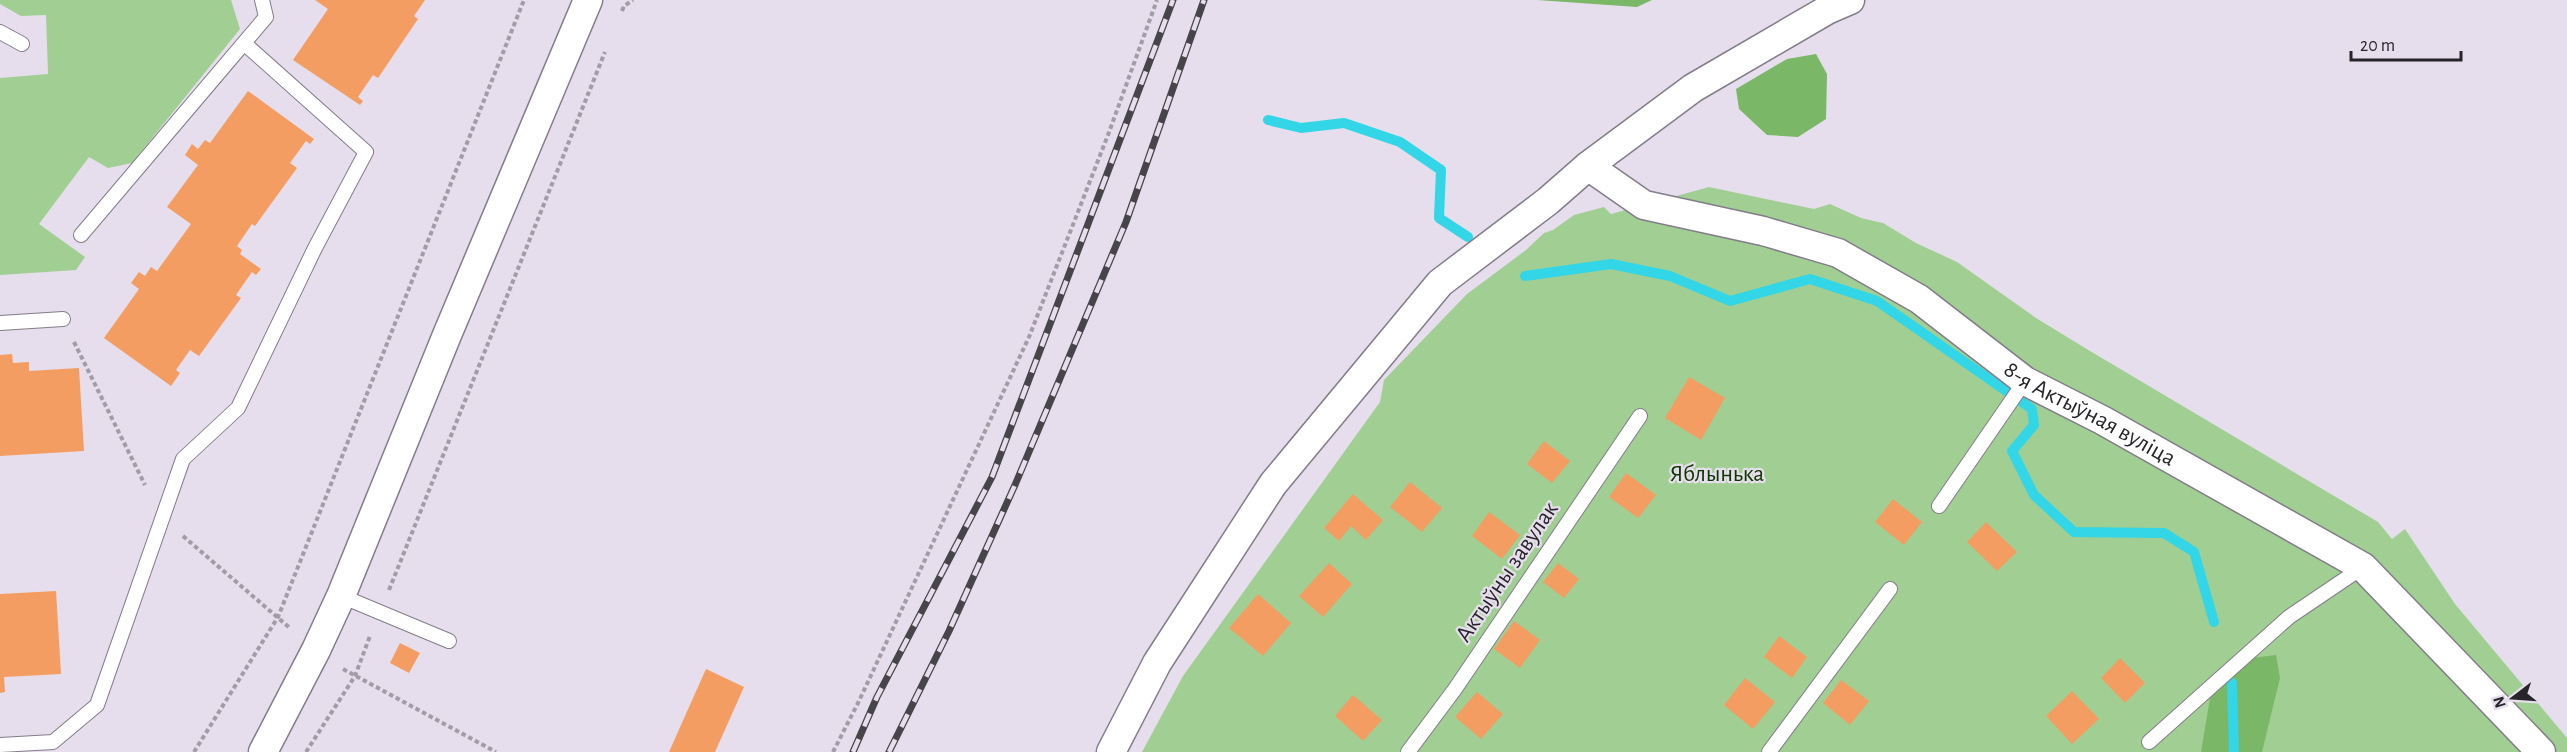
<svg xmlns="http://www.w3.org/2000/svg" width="2567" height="752" font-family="'Alegreya Sans',sans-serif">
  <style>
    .green { fill: #a1cf93 }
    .forest { fill: #7ab767 }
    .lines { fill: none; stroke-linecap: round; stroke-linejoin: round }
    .stream { stroke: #32d6e7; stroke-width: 10 }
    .building { fill: #f49d62 }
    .lane-casing { stroke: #837c89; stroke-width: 16 }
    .street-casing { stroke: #837c89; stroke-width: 31 }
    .path { stroke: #a29ca7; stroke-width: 4; stroke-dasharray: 4.5 3; stroke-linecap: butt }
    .lane { stroke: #fff; stroke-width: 14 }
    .street { stroke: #fff; stroke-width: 28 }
    .rail-casing { stroke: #47444a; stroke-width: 7 }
    .rail { stroke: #e6deec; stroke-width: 4.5; stroke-dasharray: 14; stroke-linecap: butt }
    .labels { text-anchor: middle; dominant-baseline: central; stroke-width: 4.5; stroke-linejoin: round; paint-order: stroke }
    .street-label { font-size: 24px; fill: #27252a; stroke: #e6deec }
    .park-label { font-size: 24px; fill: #0f3700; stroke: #e6deec }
  </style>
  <rect width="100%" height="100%" fill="#e6deec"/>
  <g class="green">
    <path d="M0,0H231L240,29L132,163L108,168L89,157L39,224L85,257L76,270L0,275V78L48,74L46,15L21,16L0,4Z"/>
    <path d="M1709,187L1814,209L1830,204L1861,218L1883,223L1916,243L1957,262L2036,318L2090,351L2378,522L2392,539L2405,529L2455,604L2567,738V752H1142L1183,676L1380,402L1384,380L1467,294L1526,250L1544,233L1553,230L1574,215L1604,207L1611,214Z"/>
  </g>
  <g class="forest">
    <path d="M1537,0H1652L1637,7Z"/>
    <path d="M1816,54L1827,74L1826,119L1798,137L1767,135L1739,109L1736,89L1787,59Z"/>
    <path d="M2276,655L2280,678L2262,752H2201L2210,698L2251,658Z"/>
  </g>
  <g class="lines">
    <g class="stream">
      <path d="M1268,120L1301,128L1344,123L1400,142L1441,170L1439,218L1468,237"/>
      <path d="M1525,276L1611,264L1670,276L1730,301L1810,279L1877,301L2032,409L2034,425L2012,451L2034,495L2074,532L2164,533L2194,552L2214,622"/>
      <path d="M2232,683L2234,752"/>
    </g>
  </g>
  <g class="building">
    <path d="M315,0H425L414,16L418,19L378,78L373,75L358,97L363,101L360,105L293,60L328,9Z"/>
    <path d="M248,91L314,139L310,144L306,141L290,163L297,168L255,226L252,224L237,246L242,250L240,254L261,269L256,275L252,272L236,295L241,298L199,356L190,350L176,370L180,373L171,386L104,338L139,289L131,283L139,272L145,276L151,267L157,271L191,224L167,207L198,165L185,155L192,144L198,149L205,140L210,143Z"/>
    <path d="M12,354L13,363L29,362V371L79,368L84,451L0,456V355Z"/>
    <path d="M1689,377L1725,398L1701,440L1665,418Z"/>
    <path d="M1544,441L1570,461L1552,483L1527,464Z"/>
    <path d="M1626,473L1656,495L1638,518L1609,497Z"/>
    <path d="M1410,482L1442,508L1422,532L1390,507Z"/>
    <path d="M1353,494L1383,520L1366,540L1351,526L1339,541L1324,528Z"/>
    <path d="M1893,499L1922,522L1904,545L1875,522Z"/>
    <path d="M1489,512L1520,535L1502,559L1472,536Z"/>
    <path d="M1986,522L2017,552L1997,571L1967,542Z"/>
    <path d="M1329,563L1352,584L1323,617L1299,596Z"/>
    <path d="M1558,563L1579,579L1564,598L1543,582Z"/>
    <path d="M56,591L61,674L4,677L5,692L0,693V594Z"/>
    <path d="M1258,594L1291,623L1263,656L1229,628Z"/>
    <path d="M1514,621L1540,640L1520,668L1494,649Z"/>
    <path d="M1779,636L1807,657L1792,678L1764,657Z"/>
    <path d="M400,643L420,653L409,673L390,663Z"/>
    <path d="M2120,658L2145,683L2125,703L2101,678Z"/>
    <path d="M706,669L744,687L715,752H669Z"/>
    <path d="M1745,678L1775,702L1753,729L1724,705Z"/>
    <path d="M1841,680L1869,701L1850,725L1823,703Z"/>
    <path d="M2072,691L2099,719L2072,744L2046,716Z"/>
    <path d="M1477,692L1503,714L1481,739L1455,717Z"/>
    <path d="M1353,695L1382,720L1363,741L1335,716Z"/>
  </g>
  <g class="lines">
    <defs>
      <g id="lane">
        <path d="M0,32L22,44"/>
        <path d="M81,235L266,17L262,0"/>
        <path d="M0,323L63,319"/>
        <path d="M1939,506L2025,381"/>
        <path d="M341,596L449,641"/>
        <path d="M2149,742L2289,617L2363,567"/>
        <path d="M0,745L53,742L97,705L183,459L238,408L315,248L366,152L245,44"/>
        <path d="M1408,752L1455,689L1640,416"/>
        <path d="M1769,752L1890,589"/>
      </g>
      <g id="street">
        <path id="s1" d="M1588,166L1644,205L1763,231L1838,253L1919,299L2025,381L2102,420L2363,567L2541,752"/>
        <path d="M263,752L316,650L341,596L447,335L588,0"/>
        <path d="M1111,752L1157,663L1273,484L1440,283L1548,201L1588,166L1693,88L1827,10L1850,0"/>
      </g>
    </defs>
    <use href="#lane" class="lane-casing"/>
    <use href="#street" class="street-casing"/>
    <g class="path">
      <path d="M622,11L624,6L633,0"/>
      <path d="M74,342L145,485"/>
      <path d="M183,536L291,629"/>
      <path d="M389,590L605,52"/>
      <path d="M343,669L496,752"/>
      <path d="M194,752L278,617L524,0"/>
      <path d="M306,752L355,676L370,636"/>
      <path d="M833,752L859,701L1029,337L1108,135L1157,0"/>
    </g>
    <use href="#lane" class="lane"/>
    <use href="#street" class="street"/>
    <defs>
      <g id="rail">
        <path d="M853,752L877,697L992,477L1173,0"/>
        <path d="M889,752L949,631L1015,485L1126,222L1204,0"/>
      </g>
    </defs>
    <use href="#rail" class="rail-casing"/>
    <use href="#rail" class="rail"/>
  </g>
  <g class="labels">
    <g class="street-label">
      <text stroke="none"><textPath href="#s1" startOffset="568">8-я Актыўная вуліца</textPath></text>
      <text transform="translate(1507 572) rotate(-56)">Актыўны завулак</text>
    </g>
    <g class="park-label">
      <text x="1717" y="474">Яблынька</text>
    </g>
  </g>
  <g transform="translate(2513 698) rotate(253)" stroke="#e6deec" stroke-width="4.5" paint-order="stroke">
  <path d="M0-4.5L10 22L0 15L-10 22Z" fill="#27252a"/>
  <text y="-9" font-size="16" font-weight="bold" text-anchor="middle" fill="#27252a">N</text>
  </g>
  <path d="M2351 51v9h110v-9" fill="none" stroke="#27252a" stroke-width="3"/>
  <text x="2360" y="51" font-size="18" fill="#27252a" stroke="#e6deec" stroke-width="4.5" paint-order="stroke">20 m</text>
</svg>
